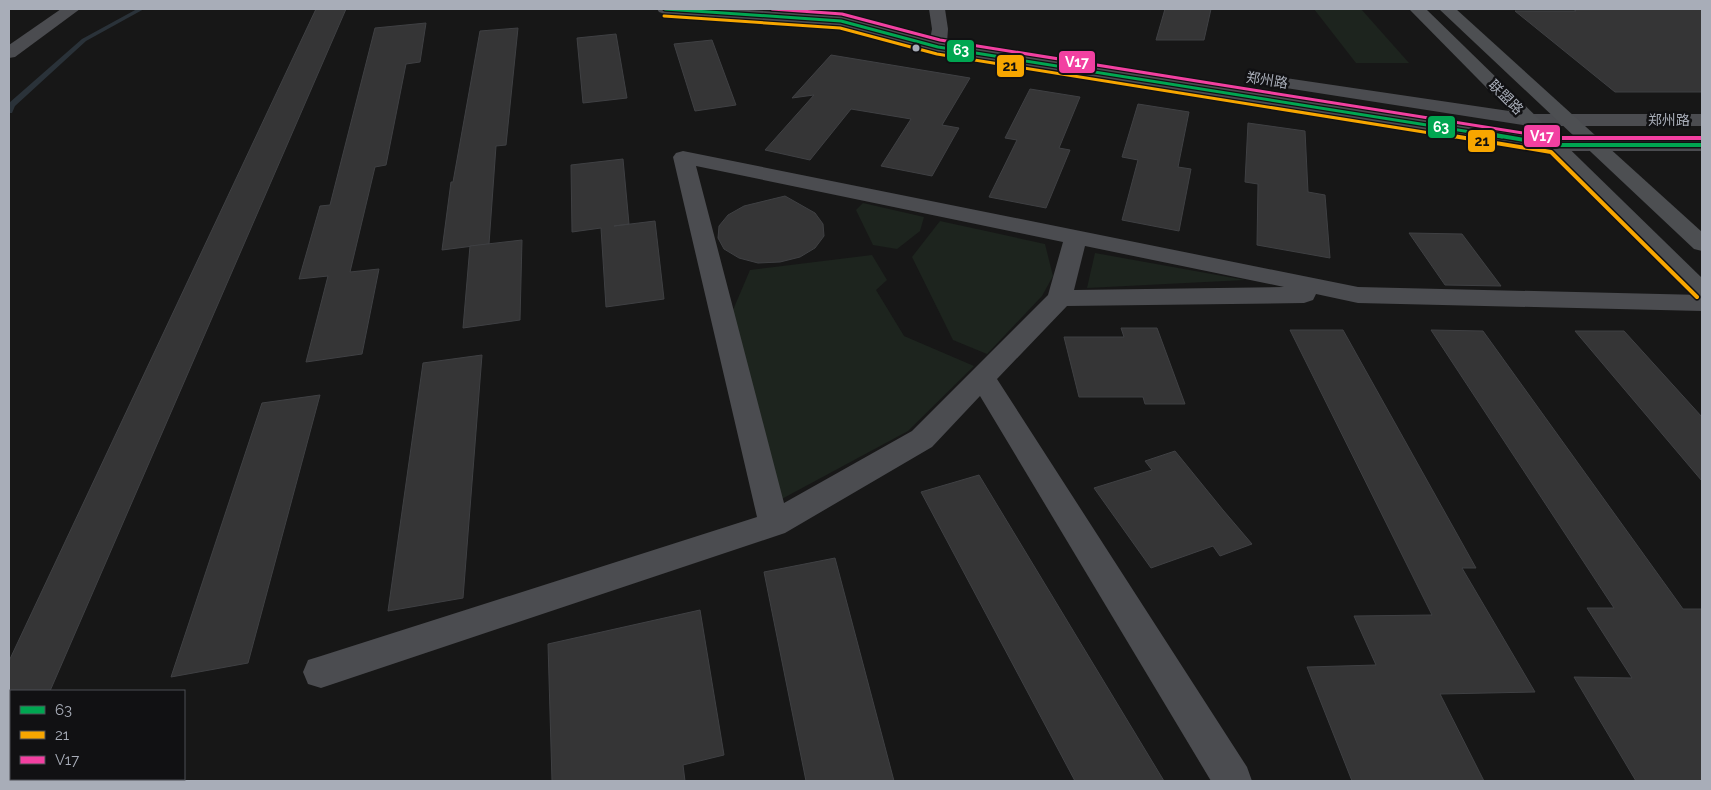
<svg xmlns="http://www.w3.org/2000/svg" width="1711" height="790" font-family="Raleway,'Noto Sans SC',sans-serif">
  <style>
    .green { fill: #1d241e }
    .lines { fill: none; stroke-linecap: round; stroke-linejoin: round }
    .stream { fill: #2a3239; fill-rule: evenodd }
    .building { fill: #353536; stroke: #3f4043 }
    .minor { fill: #4b4c50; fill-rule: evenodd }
    .major { fill: #4d4f52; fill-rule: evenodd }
    .bus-1-far1-casing { stroke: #111113; stroke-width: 5.5 }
    .bus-1-casing { stroke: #111113; stroke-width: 7 }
    .bus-2-far1-casing { stroke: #111113; stroke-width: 5.5 }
    .bus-2-casing { stroke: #111113; stroke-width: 7 }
    .bus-3-far1-casing { stroke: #111113; stroke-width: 5.5 }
    .bus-3-casing { stroke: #111113; stroke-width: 7 }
    .bus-1-far1 { stroke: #00a651; stroke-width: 3 }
    .bus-1 { stroke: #00a651; stroke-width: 4 }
    .bus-2-far1 { stroke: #f7a600; stroke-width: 3 }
    .bus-2 { stroke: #f7a600; stroke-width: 4 }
    .bus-3-far1 { stroke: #f240a1; stroke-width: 3 }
    .bus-3 { stroke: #f240a1; stroke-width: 4 }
    .bus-dot { fill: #a8adb8; stroke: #111113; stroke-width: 2 }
    .labels { text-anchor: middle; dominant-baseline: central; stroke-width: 5; stroke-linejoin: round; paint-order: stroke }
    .far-street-label { font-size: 14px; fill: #a8adb8; stroke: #111113 }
    .line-badge { stroke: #111113; stroke-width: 2 }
    .badge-label { font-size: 14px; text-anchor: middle; font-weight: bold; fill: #fff }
    .pale-badge-label { font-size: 14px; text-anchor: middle; font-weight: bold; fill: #111 }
  </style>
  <rect width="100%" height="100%" fill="#171717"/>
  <g class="green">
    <path d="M1314,9H1361L1409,63H1356Z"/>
    <path d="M863,203L924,217L920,231L897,249L873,245L856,210Z"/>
    <path d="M940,221L1045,244L1053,276L1042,296L987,354L953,340L912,257Z"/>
    <path d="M1095,253L1245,280L1087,288Z"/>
    <path d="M872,255L887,280L876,290L904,336L974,366L908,431L778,501L730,317L750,270Z"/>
  </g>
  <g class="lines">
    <path class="stream" d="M137,9H144L86,41L15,106L12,113H9V103L82,39Z"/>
  </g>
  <g class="building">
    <path d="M316,9H346L50,691H9V661Z"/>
    <path d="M1165,9H1211L1204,40H1156Z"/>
    <path d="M1573,9H1702V92H1615L1515,11H1576Z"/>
    <path d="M426,23L420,62L406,64L386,165L375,167L350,272L379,269L362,354L306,362L328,276L299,279L320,206L330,205L375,28Z"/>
    <path d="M518,28L506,145L496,146L489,244L442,250L451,182H453L480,31Z"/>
    <path d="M616,34L627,98L583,103L577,38Z"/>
    <path d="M712,40L736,105L695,111L674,44Z"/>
    <path d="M831,55L970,78L942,125L959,128L932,176L881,166L911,119L851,109L810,160L765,150L814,95L792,98Z"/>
    <path d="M1030,89L1080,97L1059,148L1070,150L1046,208L989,197L1017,140L1005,138Z"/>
    <path d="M1138,104L1189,112L1178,167L1191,169L1179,231L1122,220L1138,160L1122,157Z"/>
    <path d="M1248,123L1305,131L1308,192L1325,195L1330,258L1257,245L1258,184L1245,182Z"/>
    <path d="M623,159L629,224L614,226L655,221L664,299L606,307L601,228L572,232L571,165Z"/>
    <path d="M785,196L815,213L823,224L824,236L815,248L800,257L780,262L758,263L739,258L724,249L718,238L719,226L728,215L744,206Z"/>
    <path d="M1409,233L1462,234L1501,286L1445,285Z"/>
    <path d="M522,240L520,320L463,328L470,246Z"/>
    <path d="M1121,328H1157L1185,404H1145L1143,397H1079L1064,337H1124Z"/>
    <path d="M1290,330H1343L1476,568H1462L1535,692L1440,694L1484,781H1352L1307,667L1376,665L1354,616L1432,615Z"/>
    <path d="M1431,330L1483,331L1683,609H1702V781H1636L1574,677L1632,678L1587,608H1614Z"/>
    <path d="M1575,331H1624L1702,417V481Z"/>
    <path d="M482,355L463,598L388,611L423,363Z"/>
    <path d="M320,395L248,663L171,677L262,403Z"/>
    <path d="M1175,451L1223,510L1252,544L1220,556L1213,546L1151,568L1094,488L1152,470L1145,461Z"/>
    <path d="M979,475L1164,781H1075L921,492Z"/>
    <path d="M835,558L894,781H806L764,572Z"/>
    <path d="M700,610L724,755L683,765L685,781H552L548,644Z"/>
  </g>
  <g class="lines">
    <g class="minor">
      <path d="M61,9H80L15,57L9,58V45Z"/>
      <path d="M657,9H733L841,16L930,40L932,29L929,9H945L948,29L947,43L1555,139H1702V151H1555L938,52L840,26L665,14L659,12Z"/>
      <path d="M1272,76L1529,114H1702V126H1529L1266,85L1263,81L1266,77Z"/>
      <path d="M683,151L1358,287L1702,295V311L1358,303L1316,294L1313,300L1304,303L1067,306L997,379L1247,767L1252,781H1211L980,396L932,447L785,533L321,688L308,684L303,672L308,660L321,656L757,517L673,157L676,153ZM696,166L1063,242L1048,295L912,431L784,503ZM1085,246L1284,287L1074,290Z"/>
    </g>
    <g class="major">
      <path d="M1409,9H1426L1702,278V300L1693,297Z"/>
      <path d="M1439,9H1456L1702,232V251L1694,249Z"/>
    </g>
    <defs>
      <path id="bus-1-far1" d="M665,9L841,21L938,47L1502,137"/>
      <path id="bus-1" d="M1495,135L1555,145H1702"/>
      <path id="bus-2-far1" d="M664,16L840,28L937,54L1455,137"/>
      <path id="bus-2" d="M1447,135L1551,152L1697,297"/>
      <path id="bus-3-far1" d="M772,9L842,14L940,40L1548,137"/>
      <path id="bus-3" d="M1540,135L1556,138H1702"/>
    </defs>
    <use href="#bus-1-far1" class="bus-1-far1-casing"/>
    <use href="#bus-1" class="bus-1-casing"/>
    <use href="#bus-2-far1" class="bus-2-far1-casing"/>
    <use href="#bus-2" class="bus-2-casing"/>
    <use href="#bus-3-far1" class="bus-3-far1-casing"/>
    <use href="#bus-3" class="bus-3-casing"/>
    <use href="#bus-1-far1" class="bus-1-far1"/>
    <use href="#bus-1" class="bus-1"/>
    <use href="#bus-2-far1" class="bus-2-far1"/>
    <use href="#bus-2" class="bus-2"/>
    <use href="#bus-3-far1" class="bus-3-far1"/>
    <use href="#bus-3" class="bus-3"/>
  </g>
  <circle class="bus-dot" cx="916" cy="48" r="4.5"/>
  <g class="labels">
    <g class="far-street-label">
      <text transform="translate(1267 80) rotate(9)">郑州路</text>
      <text transform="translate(1506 97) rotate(45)">联盟路</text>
      <text x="1669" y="120">郑州路</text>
    </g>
  </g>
  <g class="line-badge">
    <rect x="946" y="39" width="29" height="24" rx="5" fill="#00a651"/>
    <rect x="1058" y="50" width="38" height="24" rx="5" fill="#f240a1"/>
    <rect x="996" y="54" width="29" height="24" rx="5" fill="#f7a600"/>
    <rect x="1427" y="115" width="29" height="24" rx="5" fill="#00a651"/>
    <rect x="1523" y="124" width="38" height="24" rx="5" fill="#f240a1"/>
    <rect x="1467" y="129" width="29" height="24" rx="5" fill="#f7a600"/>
  </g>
  <g class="badge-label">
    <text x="961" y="55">63</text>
    <text x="1077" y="67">V17</text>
    <text x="1441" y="132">63</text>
    <text x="1542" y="141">V17</text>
  </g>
  <g class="pale-badge-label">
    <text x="1010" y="71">21</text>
    <text x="1482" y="146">21</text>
  </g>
  <rect width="1711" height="790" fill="none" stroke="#a8adb8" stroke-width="20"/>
  <rect x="10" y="690" width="175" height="90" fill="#111113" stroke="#4d4f55"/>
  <rect x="20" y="706" width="25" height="8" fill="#00a651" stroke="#4d4f55"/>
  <text x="55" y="715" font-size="15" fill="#a8adb8">63</text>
  <rect x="20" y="731" width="25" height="8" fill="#f7a600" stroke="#4d4f55"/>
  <text x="55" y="740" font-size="15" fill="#a8adb8">21</text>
  <rect x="20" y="756" width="25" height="8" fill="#f240a1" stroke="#4d4f55"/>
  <text x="55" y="765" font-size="15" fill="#a8adb8">V17</text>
</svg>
